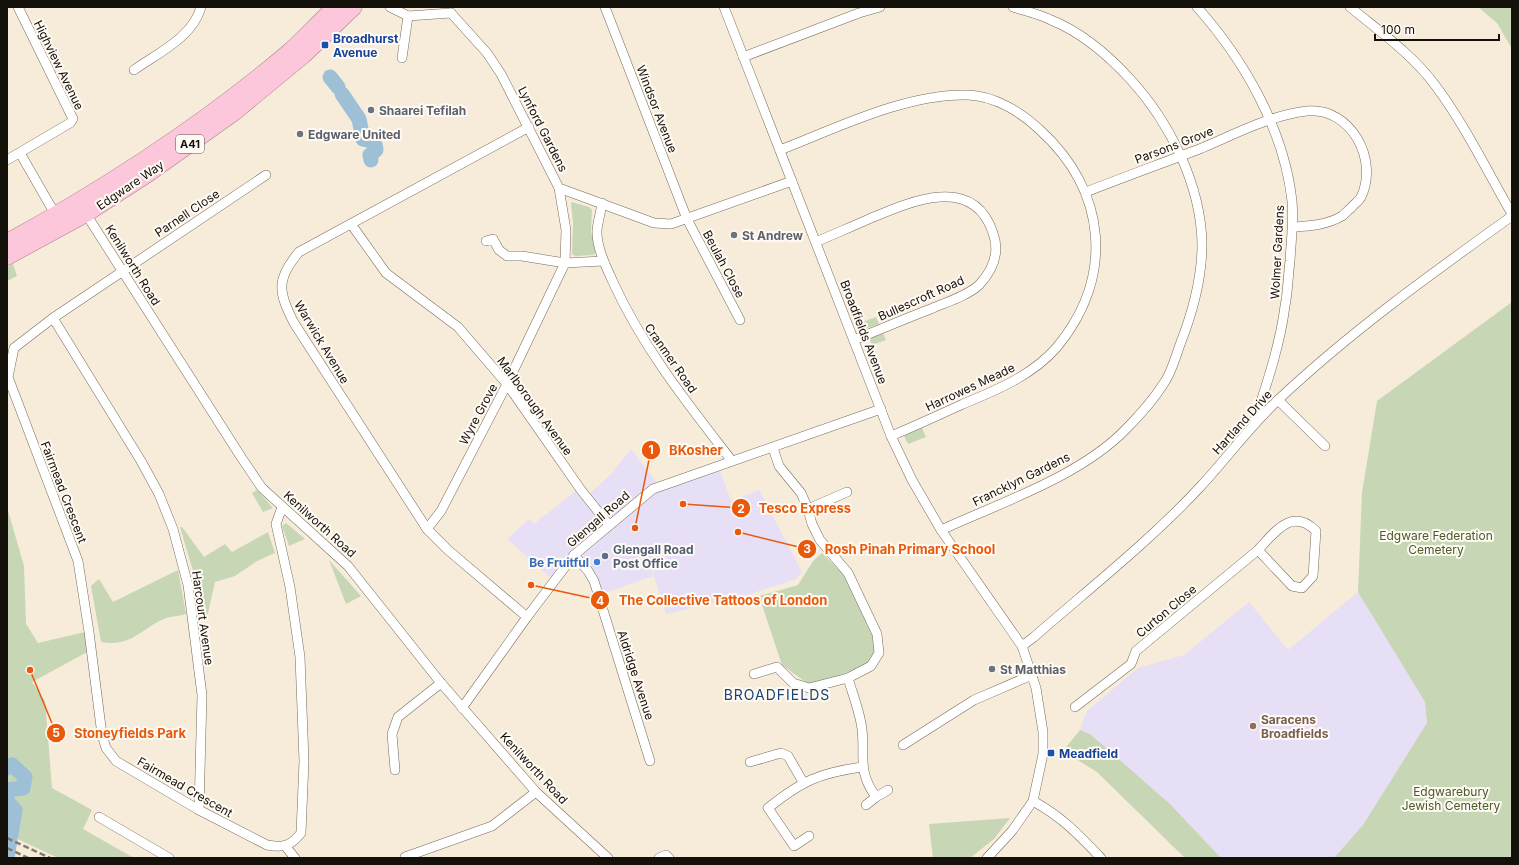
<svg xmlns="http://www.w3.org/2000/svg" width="1519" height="865" font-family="Inter,sans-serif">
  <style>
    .commercial { fill: #e7dff5 }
    .education { fill: #e6dff5 }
    .green { fill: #c7d6b5 }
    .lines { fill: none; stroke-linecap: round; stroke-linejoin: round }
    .river { stroke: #9ec0d6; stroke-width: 15 }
    .minor-casing { stroke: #756b5b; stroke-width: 10 }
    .trunk-casing { stroke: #aa7d8c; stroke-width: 17 }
    .minor { stroke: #fff; stroke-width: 9 }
    .trunk { stroke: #fcc6db; stroke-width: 16 }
    .rail { stroke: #837c70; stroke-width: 2.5; stroke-dasharray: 6 3; stroke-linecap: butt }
    .transit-dot { fill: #1a4fb4; stroke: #fffaf3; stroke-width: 1.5 }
    .worship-dot { fill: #6b7280; stroke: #fffaf3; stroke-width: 1.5 }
    .service-dot { fill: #5c6f8a; stroke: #fffaf3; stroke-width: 1.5 }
    .shop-dot { fill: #3f7fe0; stroke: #fffaf3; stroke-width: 1.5 }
    .education-dot { fill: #8d6e63; stroke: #fffaf3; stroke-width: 1.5 }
    .labels { text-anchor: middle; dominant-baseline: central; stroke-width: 4; stroke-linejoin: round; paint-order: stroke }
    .shield { fill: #fffaf3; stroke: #5a5650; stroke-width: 1 }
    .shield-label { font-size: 11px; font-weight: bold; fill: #14100a }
    .transit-label { font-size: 12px; font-weight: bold; fill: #164399; stroke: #fffaf3; text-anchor: start }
    .street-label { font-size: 12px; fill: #14100a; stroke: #fffaf3 }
    .worship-label { font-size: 12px; font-weight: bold; fill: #5b616d; stroke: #fffaf3; text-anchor: start }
    .park-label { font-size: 12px; fill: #485c2a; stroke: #fffaf3 }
    .service-label { font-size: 12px; font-weight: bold; fill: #4e5e75; stroke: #fffaf3; text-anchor: start }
    .shop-label { font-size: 12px; font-weight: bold; fill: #366cbe; stroke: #fffaf3; text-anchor: end }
    .education-label { font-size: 12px; font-weight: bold; fill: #785e54; stroke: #fffaf3; text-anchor: start }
    .quarter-label { font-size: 14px; letter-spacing: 1px; fill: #194478; stroke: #fffaf3 }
    .leader { fill: none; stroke: #e8590c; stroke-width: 1.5 }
    .callout-dot { fill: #e8590c; stroke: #fffaf3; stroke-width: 1.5 }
    .mark-label { font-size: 12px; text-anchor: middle; font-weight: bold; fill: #fff }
    .callout-label { font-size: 13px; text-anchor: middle; font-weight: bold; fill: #e8590c; stroke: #fffaf3; stroke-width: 4; stroke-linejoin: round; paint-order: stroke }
  </style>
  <rect width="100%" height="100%" fill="#f7ecda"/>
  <path class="commercial" d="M631,449L657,483L709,468L724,520L665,543L649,560L653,576L596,596L591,581L574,555L553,580L507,539L529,519L534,524L579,488L586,497L611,474Z"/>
  <g class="education">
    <path d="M717,462L731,501L759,490L802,572L796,579L747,595L666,614L649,560L665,543L724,520L709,468Z"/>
    <path d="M1358,592L1425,702L1427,723L1363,825L1334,858H1221L1170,804L1090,734L1080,730L1087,711L1138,668L1184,655L1249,602L1288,650Z"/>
  </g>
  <g class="green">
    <path d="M1478,7H1512V49L1497,23Z"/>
    <path d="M572,202L589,207L592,210L591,232L596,252L594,255L575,256L572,254L573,222L571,203Z"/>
    <path d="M13,264L17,276L7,281V267Z"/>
    <path d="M1512,302V858H1334L1363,825L1427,723L1425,702L1358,592L1362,493L1377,401Z"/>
    <path d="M876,317L879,324L865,329L862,322Z"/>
    <path d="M883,333L886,340L872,345L869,338Z"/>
    <path d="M922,428L926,437L908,444L904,436Z"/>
    <path d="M257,490L273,508L263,512L252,493Z"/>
    <path d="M7,507L24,566L26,624L38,643L89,631L91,650L32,682L45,701L52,788L92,810L83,829L134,858H58L7,834Z"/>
    <path d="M286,523L305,539L289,546L282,526Z"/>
    <path d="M180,527H182L204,557L225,544L232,552L268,532L275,553L257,561L235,576L215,582L207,617L202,618L196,581Z"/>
    <path d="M822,553L843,574L877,646L873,658L862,667L819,683H807L782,665L759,596L798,585L813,561Z"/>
    <path d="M329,560L361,596L346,604Z"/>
    <path d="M178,570L186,614C179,616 171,616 164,619C139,630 132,647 101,642L91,586L99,579L113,602Z"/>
    <path d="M1080,730L1090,734L1170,804L1221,858H1185L1097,772L1063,751Z"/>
    <path d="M1010,818L994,839L970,858H933L929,824Z"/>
  </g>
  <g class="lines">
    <g class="river">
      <path d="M330,77L338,87"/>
      <path d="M342,94L359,119L363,139C370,140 376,142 376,150L370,155L371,160"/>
      <path d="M7,768L12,765L25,777L23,788L7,790"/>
      <path d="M7,801L15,810L7,858"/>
    </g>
    <defs>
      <g id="minor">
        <path d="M390,7L408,16L451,13"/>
        <path d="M605,7L687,219L740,320"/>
        <path d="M724,7L891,436L912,480L941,530L1022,646L1036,688L1043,732V754L1033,801L1012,831L987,858"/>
        <path d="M1197,7C1244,60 1284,129 1292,201C1294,221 1291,241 1290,261C1288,276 1288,291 1285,306C1280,345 1267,383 1255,420"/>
        <path d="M1350,7C1379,31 1412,54 1435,85C1465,125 1487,171 1512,214"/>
        <path d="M451,13L487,53L501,74L559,188L654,223L671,224L792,181"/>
        <path d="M743,57L859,13L880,7"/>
        <path d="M402,58L408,16"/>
        <path d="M134,70C158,53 193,37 201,7"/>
        <path d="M780,150C837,128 907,93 968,95C995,96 1021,112 1040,130C1107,191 1115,277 1057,347C1033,375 997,390 963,404C939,415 915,426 891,436"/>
        <path d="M20,153L51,207L58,214"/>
        <path d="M7,160L70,123L73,119L18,7"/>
        <path d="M266,175L53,318L14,348L8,377L78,561L89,632L102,735L106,748L116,761L199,810L267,845C283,848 291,846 301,833L304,761L300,657L290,587L276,524L282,507"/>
        <path d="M559,188L566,230L565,263L603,261"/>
        <path d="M1086,192C1124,177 1163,163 1202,148C1235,134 1271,115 1307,111C1351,107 1379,160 1361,197C1359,201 1354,204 1351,208C1348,210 1345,214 1342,216C1327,225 1310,226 1293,227"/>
        <path d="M602,203C601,211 598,221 597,230C596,246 606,267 613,282C643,348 688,404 732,461"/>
        <path d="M86,214L241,457L262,488L348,566L441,683L536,792L608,858"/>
        <path d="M351,224L386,273L458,327L507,384L581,490L609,525"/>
        <path d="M816,242C834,234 851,227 869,219C909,202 973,173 993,233C1000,252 993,270 979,285C967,296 947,302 933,308C907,318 881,329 854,340"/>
        <path d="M53,318L141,461L159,494L173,529L188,585L202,695L199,810"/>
        <path d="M1278,400L1325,446"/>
        <path d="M808,509L847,492"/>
        <path d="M427,529L441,511L507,384L565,263L522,256H507L499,250L493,239L486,241"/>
        <path d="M941,530C1000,503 1081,476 1126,429C1139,416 1154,399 1164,383C1172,372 1176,355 1181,342C1193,311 1202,278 1202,244C1201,185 1170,123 1131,80C1110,57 1081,32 1051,20C1039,14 1025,11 1013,7"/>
        <path d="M574,555L588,571L594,581L650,761"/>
        <path d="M527,617L448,550L427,529L294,323C278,292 276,279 299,252L529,127"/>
        <path d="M1022,646L1034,637C1090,588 1150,541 1201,486C1227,458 1249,427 1278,400C1350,332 1431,274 1512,216"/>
        <path d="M754,674L777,667L793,683L809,688L848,678L871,666L879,653L877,634L848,573L820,540L812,524L808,509L801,493L779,466L773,448"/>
        <path d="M848,678C852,692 858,707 861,723C867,753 855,768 876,797L888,790"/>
        <path d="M1075,707L1131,664L1136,651L1258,550L1292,586L1302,588L1313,576L1316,531C1292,507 1275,532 1258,550"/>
        <path d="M462,708L527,617L574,555L653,489L881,409"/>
        <path d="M903,745L974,700L1032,675"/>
        <path d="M750,762L781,753L788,756L803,782"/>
        <path d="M395,770L392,734L398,717L441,683"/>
        <path d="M1033,801C1062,817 1078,834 1101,858"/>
        <path d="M866,805L876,797"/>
        <path d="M99,817L169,858"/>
        <path d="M809,836L794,846L768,808C802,781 819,773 862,767"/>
        <path d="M286,847L295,858"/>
        <path d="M405,857L492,826L536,792"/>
        <path d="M659,858L666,855L669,858"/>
      </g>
      <g id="trunk">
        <path d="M7,242C107,187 204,124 291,50C306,36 320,21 335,7"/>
        <path d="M7,257L86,214L148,174L235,112L304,55L354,7"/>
      </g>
    </defs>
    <use href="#minor" class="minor-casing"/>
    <use href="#trunk" class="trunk-casing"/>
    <use href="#minor" class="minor"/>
    <use href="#trunk" class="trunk"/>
    <g class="rail">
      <path d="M7,838L50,858"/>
      <path d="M7,848L28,858"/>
    </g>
  </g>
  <g class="transit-dot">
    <rect x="321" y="41" width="8" height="8" rx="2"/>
    <rect x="1047" y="749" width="8" height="8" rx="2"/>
  </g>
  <g class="worship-dot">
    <circle cx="371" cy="110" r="4"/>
    <circle cx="300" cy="134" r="4"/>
    <circle cx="734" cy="235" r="4"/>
    <circle cx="992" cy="669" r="4"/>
  </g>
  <circle class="service-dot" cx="605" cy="556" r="4"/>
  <circle class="shop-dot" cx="597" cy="562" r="4"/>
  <circle class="education-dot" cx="1253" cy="726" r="4"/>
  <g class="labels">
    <rect class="shield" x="176" y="135" width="28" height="18" rx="3"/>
    <g class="shield-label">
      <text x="190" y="144">A41</text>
    </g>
    <g class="transit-label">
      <text x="333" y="38">Broadhurst<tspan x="333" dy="14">Avenue</tspan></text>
      <text x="1059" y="753">Meadfield</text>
    </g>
    <g class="street-label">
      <text transform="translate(59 65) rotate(64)">Highview Avenue</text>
      <text transform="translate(657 109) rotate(69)">Windsor Avenue</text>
      <text transform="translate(543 129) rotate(63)">Lynford Gardens</text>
      <text transform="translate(1174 145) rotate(-21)">Parsons Grove</text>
      <text transform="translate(130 185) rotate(-34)">Edgware Way</text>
      <text transform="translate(187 213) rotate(-34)">Parnell Close</text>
      <text transform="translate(1277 252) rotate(-87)">Wolmer Gardens</text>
      <text transform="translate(724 264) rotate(62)">Beulah Close</text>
      <text transform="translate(133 265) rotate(58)">Kenilworth Road</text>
      <text transform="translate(921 298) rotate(-24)">Bullescroft Road</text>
      <text transform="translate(864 332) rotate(69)">Broadfields Avenue</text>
      <text transform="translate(322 342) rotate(59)">Warwick Avenue</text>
      <text transform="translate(671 358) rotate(55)">Cranmer Road</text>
      <text transform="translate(970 387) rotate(-25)">Harrowes Meade</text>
      <text transform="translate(535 406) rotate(54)">Marlborough Avenue</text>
      <text transform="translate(478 414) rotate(-62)">Wyre Grove</text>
      <text transform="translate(1242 422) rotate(-48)">Hartland Drive</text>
      <text transform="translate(1021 479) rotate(-26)">Francklyn Gardens</text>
      <text transform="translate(64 492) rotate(69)">Fairmead Crescent</text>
      <text transform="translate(598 519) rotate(-41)">Glengall Road</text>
      <text transform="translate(320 524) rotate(42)">Kenilworth Road</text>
      <text transform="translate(1166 611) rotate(-40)">Curton Close</text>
      <text transform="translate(203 618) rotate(82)">Harcourt Avenue</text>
      <text transform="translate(636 675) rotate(72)">Aldridge Avenue</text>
      <text transform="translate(534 768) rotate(47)">Kenilworth Road</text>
      <text transform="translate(185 787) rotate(30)">Fairmead Crescent</text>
    </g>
    <g class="worship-label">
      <text x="379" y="110">Shaarei Tefilah</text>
      <text x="308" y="134">Edgware United</text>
      <text x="742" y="235">St Andrew</text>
      <text x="1000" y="669">St Matthias</text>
    </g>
    <g class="park-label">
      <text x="1436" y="535">Edgware Federation<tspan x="1436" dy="14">Cemetery</tspan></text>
      <text x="1451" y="791">Edgwarebury<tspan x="1451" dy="14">Jewish Cemetery</tspan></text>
    </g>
    <g class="service-label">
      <text x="613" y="549">Glengall Road<tspan x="613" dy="14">Post Office</tspan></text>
    </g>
    <g class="shop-label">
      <text x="589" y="562">Be Fruitful</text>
    </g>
    <g class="education-label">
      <text x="1261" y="719">Saracens<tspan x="1261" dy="14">Broadfields</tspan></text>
    </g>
    <g class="quarter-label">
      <text x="777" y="694">BROADFIELDS</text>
    </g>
  </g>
  <path class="leader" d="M635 528L651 450M683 504L741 508M738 532L807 549M531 585L600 600M30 670L56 733"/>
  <g class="callout-dot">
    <circle cx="635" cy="528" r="4"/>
    <circle cx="683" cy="504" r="4"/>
    <circle cx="738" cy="532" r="4"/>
    <circle cx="531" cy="585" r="4"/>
    <circle cx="30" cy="670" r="4"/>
    <circle cx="651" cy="450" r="10"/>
    <circle cx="741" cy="508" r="10"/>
    <circle cx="807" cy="549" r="10"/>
    <circle cx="600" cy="600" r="10"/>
    <circle cx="56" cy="733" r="10"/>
  </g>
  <g class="mark-label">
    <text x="651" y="454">1</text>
    <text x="741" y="513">2</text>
    <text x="807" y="553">3</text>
    <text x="600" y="605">4</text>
    <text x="56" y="737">5</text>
  </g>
  <g class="callout-label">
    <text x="696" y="455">BKosher</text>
    <text x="805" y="513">Tesco Express</text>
    <text x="910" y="554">Rosh Pinah Primary School</text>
    <text x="723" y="605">The Collective Tattoos of London</text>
    <text x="130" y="738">Stoneyfields Park</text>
  </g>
  <rect width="1519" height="865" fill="none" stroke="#14100a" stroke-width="16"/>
  <path d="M1375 34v6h124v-6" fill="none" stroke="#14100a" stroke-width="2"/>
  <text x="1381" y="34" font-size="12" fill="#14100a" stroke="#fffaf3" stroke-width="3" paint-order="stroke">100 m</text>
</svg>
